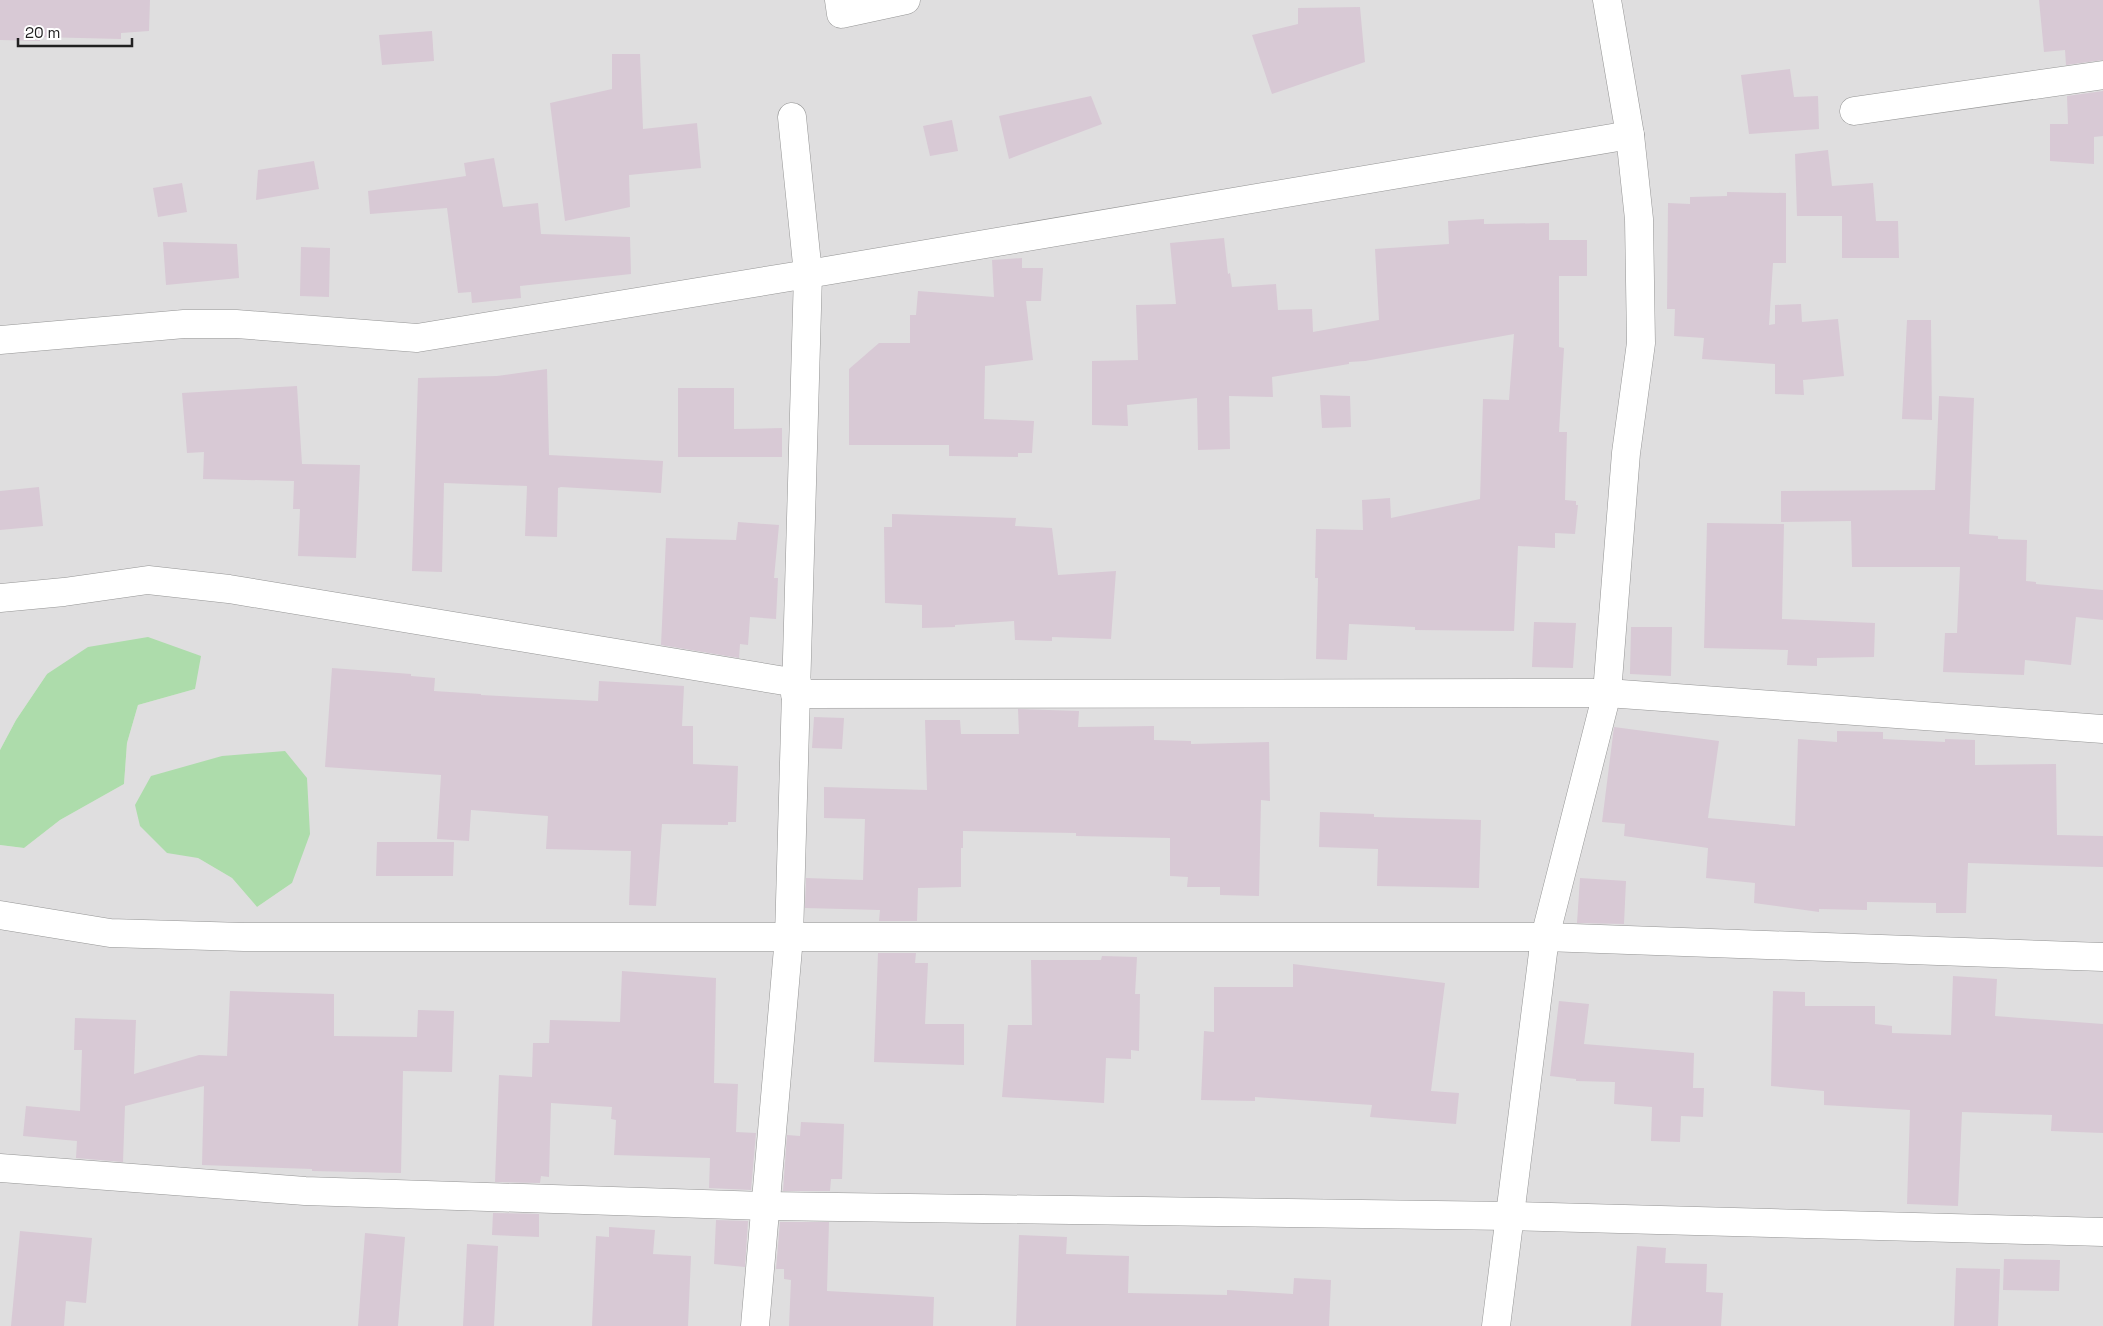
<svg xmlns="http://www.w3.org/2000/svg" width="2103" height="1326" font-family="'Space Grotesk',sans-serif">
  <style>
    .residential { fill: #dfdedf; fill-rule: evenodd }
    .water { fill: #addcab }
    .building { fill: #d8c9d5 }
    .lines { fill: none; stroke-linecap: round; stroke-linejoin: round }
    .minor-casing { stroke: #959595; stroke-width: 29 }
    .minor { stroke: #fff; stroke-width: 28 }
  </style>
  <rect width="100%" height="100%" fill="#f1e8ed"/>
  <path class="residential" d="M0,0H2103V1326H0V845L24,848L60,820L124,784L127,743L138,705L195,689L47,674L16,720L0,750ZM198,858L292,883L257,907L232,878Z"/>
  <g class="water">
    <path d="M148,637L201,656L195,689L138,705L127,743L124,784L60,820L24,848L0,845V750L16,720L47,674L88,647Z"/>
    <path d="M285,751L307,778L310,834L292,883L257,907L232,878L198,858L167,853L140,826L135,805L151,776L222,756Z"/>
  </g>
  <g class="building">
    <path d="M0,0H150L149,31L121,33V39L40,37V41L0,40Z"/>
    <path d="M2039,0H2103V60L2066,65L2065,50L2044,52Z"/>
    <path d="M1360,7L1365,62L1272,94L1252,35L1298,24V8Z"/>
    <path d="M432,31L434,61L382,65L379,35Z"/>
    <path d="M612,54H640L643,129L697,123L701,168L629,175L630,207L565,221L550,103L612,89Z"/>
    <path d="M1790,69L1794,97L1818,96L1819,129L1749,134L1741,75Z"/>
    <path d="M2103,91V136L2094,137V164L2050,161V124H2068L2067,96Z"/>
    <path d="M1091,96L1102,124L1009,159L999,116Z"/>
    <path d="M952,120L958,151L930,156L923,126Z"/>
    <path d="M1828,150L1832,186L1873,183L1876,221H1898L1899,258H1842V216H1797L1795,154Z"/>
    <path d="M494,158L503,207L538,203L541,234L630,237L631,274L520,286L521,298L472,303L471,292L458,293L447,208L370,214L368,191L466,176L464,163Z"/>
    <path d="M314,161L319,189L256,200L258,170Z"/>
    <path d="M182,183L187,212L158,217L153,188Z"/>
    <path d="M1727,192L1786,193V263H1773L1769,325L1775,324V305L1801,304L1802,322L1838,319L1844,376L1803,380L1804,395L1775,394V364L1702,359L1704,338L1674,336L1675,309H1667L1668,203L1690,204V197L1727,196Z"/>
    <path d="M1484,219V224L1549,223V240H1587V276H1559V347L1564,348L1559,432H1567L1565,500L1576,501V505H1578L1575,534L1555,533V548L1518,546L1514,631L1415,630V627L1349,624L1347,660L1316,659L1318,578H1315L1316,529L1363,530L1362,500L1390,498L1391,518L1480,499L1483,399L1509,400L1514,334L1365,361L1349,362V364L1272,377L1273,397L1229,396L1230,449L1198,450L1197,398L1127,405L1128,426L1092,425V361L1138,360L1136,305L1176,304L1170,243L1224,238L1228,274L1230,273L1232,287L1276,284L1278,310L1312,309L1313,332L1379,320L1375,249L1449,244L1448,221Z"/>
    <path d="M163,242L237,244L239,278L166,285Z"/>
    <path d="M301,247L330,248L329,297L300,296Z"/>
    <path d="M1022,258V268H1043L1041,301H1026L1033,360L985,366L984,419L1034,421L1032,453H1018V457L949,456V445H849V369L879,343H910V315H916L918,291L994,297L992,260Z"/>
    <path d="M1907,320H1931L1932,420L1902,419Z"/>
    <path d="M547,369L549,455L663,461L661,493L561,487L558,488L557,537L525,536L527,486L444,483L442,572L412,571L418,378L497,376Z"/>
    <path d="M297,386L302,464L360,465L356,558L298,556L300,509H293L294,481L203,479L204,452L187,453L182,393Z"/>
    <path d="M678,388H734V429L782,428V457H678Z"/>
    <path d="M1320,395L1350,396L1351,427L1322,428Z"/>
    <path d="M1939,396L1974,398L1969,534L1998,536V539L2027,540L2026,581L2036,582V584L2103,590V620L2076,617L2071,665L2025,660L2024,675L1943,672L1945,633H1957L1960,567H1852L1851,521L1781,522V491L1935,490Z"/>
    <path d="M39,487L43,526L0,530V491Z"/>
    <path d="M892,514L1016,518L1015,526L1052,528L1058,575L1116,571L1111,639L1052,637V641L1015,640L1014,621L955,625V627L922,628V605L885,603L884,527H892Z"/>
    <path d="M738,522L779,525L774,578H778L776,619L750,617L748,645L740,644L739,658L661,645L666,538L736,540Z"/>
    <path d="M1707,523L1784,524L1782,619L1875,623L1874,657L1817,658V666L1787,665L1788,650L1704,648Z"/>
    <path d="M1534,622L1576,623L1573,668L1532,667Z"/>
    <path d="M1631,627H1672L1671,676L1630,674Z"/>
    <path d="M332,668L411,674V676L435,678L434,691L481,694V695L598,701L599,681L684,686L682,726H693V764L738,766L736,822H728V825L662,824L656,906L629,905L631,851L546,849L548,816L471,810L469,841L437,839L441,775L325,767Z"/>
    <path d="M1018,709L1079,711L1078,727L1154,726V740L1191,741V744L1269,742L1270,801L1261,800L1259,896L1220,895V887H1187L1188,877L1170,876V838L1076,836V833L963,831V848H961V887L918,888L917,921H879L880,910L805,908L806,878L863,880L865,819L824,818V787L927,790L925,720H960L961,734H1019Z"/>
    <path d="M814,717L844,718L842,749L812,748Z"/>
    <path d="M1614,727L1719,741L1708,818L1795,826L1798,739L1837,742V731L1883,732V739L1945,742V739L1975,740V765L2056,764L2057,835L2103,836V867L1968,863L1966,913H1936V903L1867,902V910L1819,909V912L1754,903L1755,883L1706,878L1708,848L1624,836L1625,824L1602,822Z"/>
    <path d="M1320,812L1374,814V817L1481,820L1479,888L1377,886L1378,849L1319,847Z"/>
    <path d="M377,842H454L453,876H376Z"/>
    <path d="M1580,878L1626,881L1624,924L1577,923Z"/>
    <path d="M878,953H916L915,963H928L925,1024H964V1065L874,1062Z"/>
    <path d="M1102,956L1137,957L1135,994H1140L1139,1051L1131,1050V1059L1106,1058L1104,1103L1002,1097L1008,1025H1032L1031,960H1101Z"/>
    <path d="M1293,964L1445,983L1431,1091L1459,1093L1456,1124L1370,1117L1372,1105L1255,1097V1101L1201,1100L1204,1031L1214,1032V987H1293Z"/>
    <path d="M622,971L716,978L714,1083L738,1084L736,1132L756,1133L751,1190L709,1188L710,1158L614,1155L616,1120L611,1119L612,1107L551,1103L549,1177L541,1176L540,1183L495,1182L499,1075L532,1077L533,1043H549L550,1020L620,1022Z"/>
    <path d="M1953,976L1997,979L1995,1016L2103,1024V1133L2051,1131L2052,1115L1962,1112L1958,1206L1907,1204L1910,1110L1824,1105V1091L1771,1086L1773,991L1805,992V1006H1875V1024L1892,1026V1033L1951,1035Z"/>
    <path d="M230,991L334,994V1036L417,1037L418,1010L454,1011L452,1072L403,1071L401,1173L312,1171V1169L202,1165L204,1086L125,1106L123,1162L76,1158L77,1141L23,1136L26,1106L80,1111L82,1050H74L75,1018L136,1020L134,1074L199,1055L227,1056Z"/>
    <path d="M1559,1001L1589,1004L1584,1044L1694,1053L1693,1088H1704L1703,1117L1681,1116L1680,1142L1651,1141L1652,1107L1614,1104L1615,1082L1576,1081V1079L1550,1076Z"/>
    <path d="M801,1122L844,1124L842,1179H831L830,1191H783L787,1135L800,1136Z"/>
    <path d="M493,1213L539,1214V1237L492,1235Z"/>
    <path d="M716,1220L748,1221L745,1267L714,1264Z"/>
    <path d="M780,1222H829L827,1291L934,1297L933,1326H789L791,1280L784,1279V1269H776Z"/>
    <path d="M609,1227L655,1230L653,1254L691,1256L688,1326H592L596,1236L609,1237Z"/>
    <path d="M20,1231L92,1238L86,1303L66,1301L64,1326H11Z"/>
    <path d="M365,1233L405,1237L398,1326H358Z"/>
    <path d="M1019,1235L1067,1237L1066,1254L1129,1256L1128,1293L1227,1295V1290L1293,1294L1294,1278L1331,1280L1329,1326H1016Z"/>
    <path d="M467,1244L498,1246L494,1326H463Z"/>
    <path d="M1637,1246L1666,1248L1665,1263L1707,1264L1706,1292L1723,1293L1721,1326H1631Z"/>
    <path d="M2004,1259L2060,1260L2059,1291L2003,1290Z"/>
    <path d="M1956,1268L2000,1269L1998,1326H1954Z"/>
  </g>
  <g class="lines">
    <defs>
      <g id="minor">
        <path d="M839,0L841,14L906,0"/>
        <path d="M1854,111L2103,75"/>
        <path d="M0,340L184,324H236L417,338L808,274L1630,135"/>
        <path d="M0,598L64,592L148,580L229,589L797,683"/>
        <path d="M795,694L1607,693L2103,729"/>
        <path d="M0,915L110,933L244,937H1545L2103,957"/>
        <path d="M0,1168L305,1191L766,1206L1510,1216L2103,1232"/>
        <path d="M755,1326L789,937L808,274L792,117"/>
        <path d="M1496,1326L1545,937L1607,693L1626,453L1641,343L1639,219L1630,135L1607,0"/>
      </g>
    </defs>
    <use href="#minor" class="minor-casing"/>
    <use href="#minor" class="minor"/>
  </g>
  <path d="M18 38v8h114v-8" fill="none" stroke="#212121" stroke-width="2.5"/>
  <text x="25" y="38" font-size="15" fill="#212121" stroke="#ffffff" stroke-width="4" paint-order="stroke">20 m</text>
</svg>
